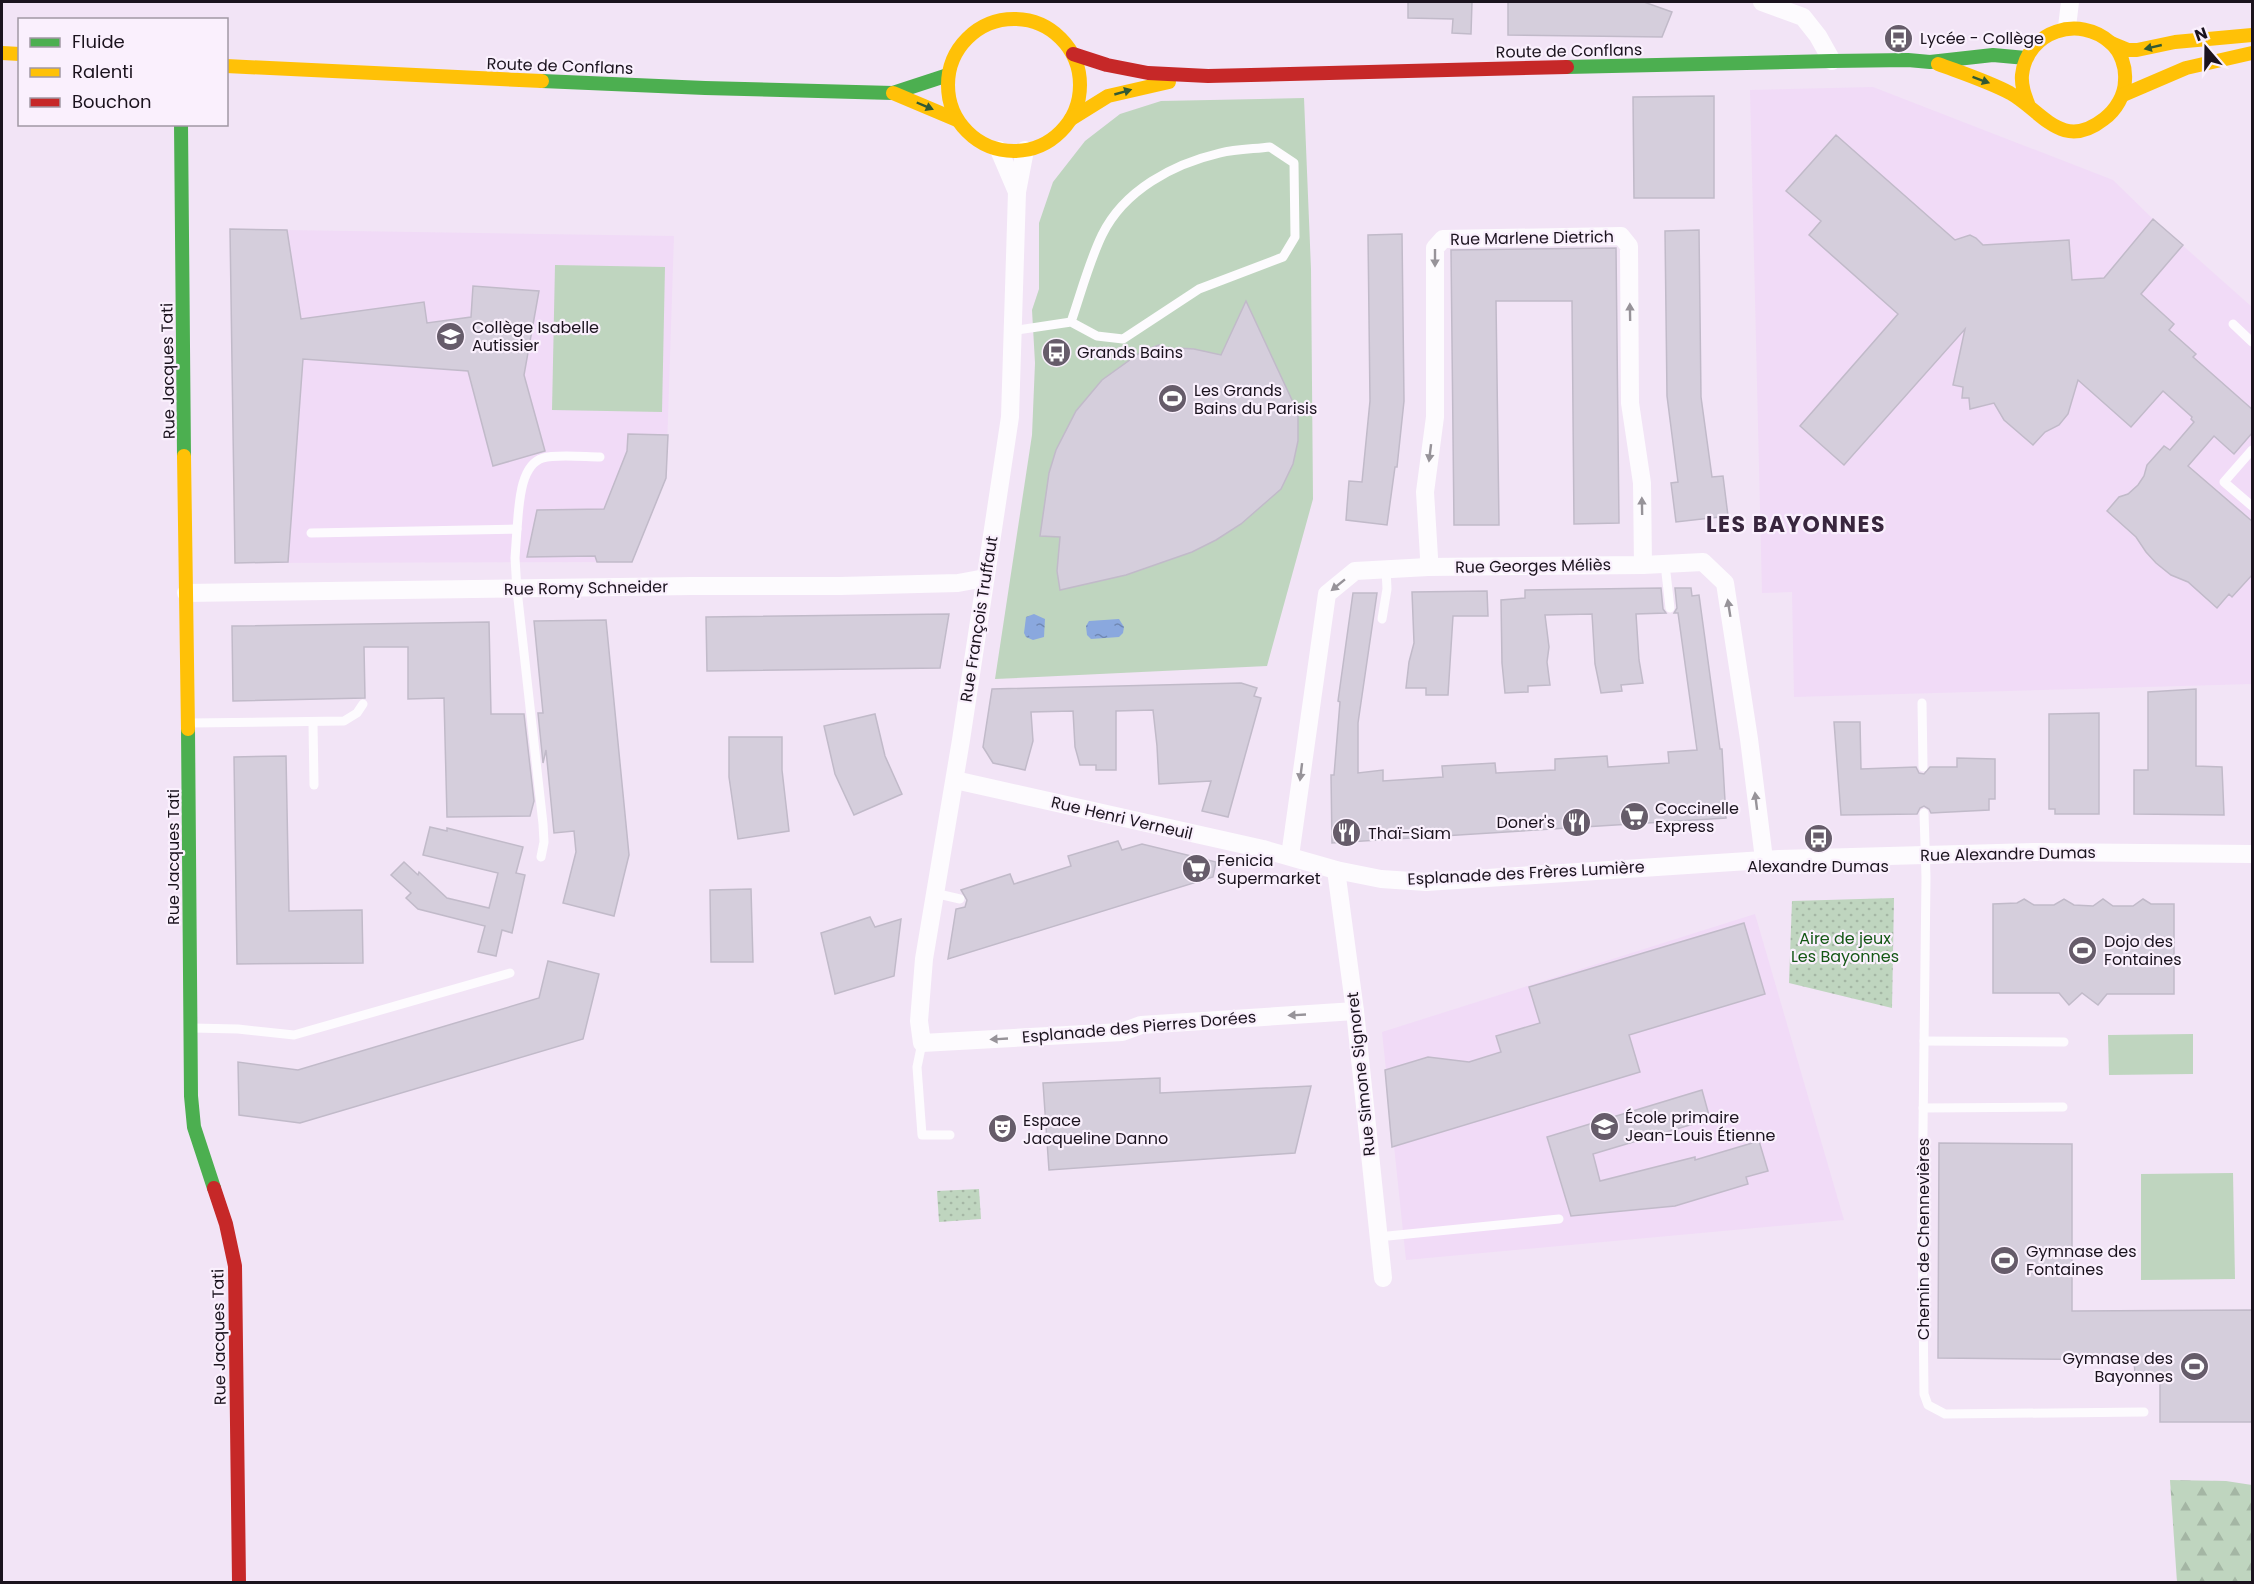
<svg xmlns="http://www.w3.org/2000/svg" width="2254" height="1584" font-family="Poppins,sans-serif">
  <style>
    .built { fill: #f1dbf7 }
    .green { fill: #bfd5bf }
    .forest { fill: url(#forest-firs) }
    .park { fill: url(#park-dots) }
    .water { fill: url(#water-ripples) }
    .building { fill: #d5cedc; stroke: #c1bac9; stroke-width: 1.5 }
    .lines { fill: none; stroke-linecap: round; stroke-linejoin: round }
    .lane { stroke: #fdfbfe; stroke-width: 9 }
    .street { stroke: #fdfbfe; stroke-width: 18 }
    .fast { stroke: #4caf50; stroke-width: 14 }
    .slow { stroke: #ffc107; stroke-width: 14 }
    .jam { stroke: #c62828; stroke-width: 14 }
    .oneway { fill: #315934 }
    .oneway2 { fill: #979399 }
    .labels { text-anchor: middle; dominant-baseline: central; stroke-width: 4.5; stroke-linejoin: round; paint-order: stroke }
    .poi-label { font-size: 16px; fill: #1b131e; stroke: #faf0fd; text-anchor: start }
    .street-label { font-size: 16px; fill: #1b131e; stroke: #faf0fd }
    .park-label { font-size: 16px; fill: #145715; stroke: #faf0fd }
    .district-label { font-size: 22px; font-weight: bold; letter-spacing: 1.5px; fill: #39263e; stroke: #faf0fd }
  </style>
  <defs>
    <pattern id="forest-firs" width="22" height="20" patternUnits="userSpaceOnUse" patternTransform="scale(1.5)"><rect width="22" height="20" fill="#bfd5bf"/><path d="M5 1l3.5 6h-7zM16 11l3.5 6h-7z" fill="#a4b6a4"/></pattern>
    <pattern id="park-dots" width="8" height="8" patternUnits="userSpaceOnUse" patternTransform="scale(1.5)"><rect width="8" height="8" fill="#bfd5bf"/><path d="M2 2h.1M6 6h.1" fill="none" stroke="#a4b6a4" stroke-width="1.8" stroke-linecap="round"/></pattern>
    <pattern id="water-ripples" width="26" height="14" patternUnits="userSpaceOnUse" patternTransform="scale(1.5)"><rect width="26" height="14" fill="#8aa8de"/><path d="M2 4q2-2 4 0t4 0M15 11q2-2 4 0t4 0" fill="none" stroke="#7088b3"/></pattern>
  </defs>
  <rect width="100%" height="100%" fill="#f2e4f6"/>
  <g class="built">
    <path d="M1873,87L2113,180L2153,219L2252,307V684L1794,697L1792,592L1762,593L1750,90Z"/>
    <path d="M230,229L674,236L666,478L632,562L235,563Z"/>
    <path d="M1755,914L1844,1220L1406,1260L1382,1032Z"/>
  </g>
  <g class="green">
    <path d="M1304,98L1311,269L1313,499L1267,666L995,679L1032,435L1035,363L1032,310L1039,289V223L1053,182L1085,141L1120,114L1161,101Z"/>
    <path d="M555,265L665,267L662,412L552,410Z"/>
    <path d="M2193,1034V1074L2109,1075L2108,1035Z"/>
    <path d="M2233,1173L2235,1279L2141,1280V1174Z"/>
  </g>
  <path class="forest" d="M2170,1480L2226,1481L2252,1485V1582H2177Z"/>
  <g class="park">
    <path d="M1894,898L1892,1008L1789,983L1792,901Z"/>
    <path d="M979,1189L981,1219L939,1222L937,1191Z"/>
  </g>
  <g class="water">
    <path d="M1034,614L1045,619L1044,637L1033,640L1026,637L1024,633L1026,617Z"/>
    <path d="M1119,619L1124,627L1123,633L1119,637L1091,639L1087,635L1086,626L1089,621Z"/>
  </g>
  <g class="building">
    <path d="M1408,2H1472L1471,34L1452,33L1453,19L1408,18Z"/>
    <path d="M1508,2H1644L1672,12L1662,37L1508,35Z"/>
    <path d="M1714,96V198H1634L1633,97Z"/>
    <path d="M1836,135L1955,240L1970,235L1976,238L1983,245L2069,240L2072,280L2104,278L2153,219L2183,245L2141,294L2174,324L2169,330L2196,354L2193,357L2253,410V432L2234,454L2214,436L2188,466L2253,522V574L2232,597L2229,594L2217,608L2188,582L2171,575L2156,563L2146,552L2136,537L2107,511L2119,497L2128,494L2138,485L2144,476L2147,465L2164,446L2170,450L2194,422L2191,419L2192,417L2163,391L2131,427L2078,380L2068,414L2059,425L2045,432L2033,445L2004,420L1994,403L1970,409L1969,398H1962L1963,387L1953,385L1965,329L1844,465L1800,426L1898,314L1809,235L1821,221L1786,191Z"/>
    <path d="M230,229L287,230L301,319L424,302L427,323L471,317L473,286L539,291L524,375L545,451L493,466L468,371L303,359L288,562L235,563Z"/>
    <path d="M1699,230L1701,397L1712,477L1723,476L1728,516L1676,522L1671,483L1678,482L1667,396L1665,231Z"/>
    <path d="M1402,234L1404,401L1397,467H1395L1387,525L1346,520L1349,481L1362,482L1370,401L1368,235Z"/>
    <path d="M1616,248L1619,523L1574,524L1572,301H1496L1499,525H1454L1451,250Z"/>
    <path d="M1246,301L1298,413V441L1293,464L1281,489L1241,524L1216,540L1192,552L1126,575L1060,590L1057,571L1060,537L1040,536L1049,473L1056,450L1076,411L1102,380L1141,352L1159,345L1162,354L1178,348L1194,349L1221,355Z"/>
    <path d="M628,434L668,435L666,478L632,562H597L595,556L527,557L537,510L604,509L627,451Z"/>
    <path d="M1661,588L1663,609L1666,613L1636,614L1639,660L1643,683L1621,685L1622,691L1601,693L1595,664L1592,614L1545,615L1549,647L1547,662L1550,685L1528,686V692L1505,693L1502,663L1501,600L1525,598V590Z"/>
    <path d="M1675,588H1691L1692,596L1699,595L1720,749H1722L1726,818L1332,843L1331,775H1334L1340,702L1338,701L1353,593H1377L1358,723V773L1383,770V781L1443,777L1442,766L1495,763L1496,773L1555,770V759L1607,756L1608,767L1669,763L1668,752L1697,750L1678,613H1674L1677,608Z"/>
    <path d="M1487,591L1488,616H1453L1448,695H1426V688H1406L1409,662L1414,643L1412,592Z"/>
    <path d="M949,614L940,668L707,671L706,617Z"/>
    <path d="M606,620L629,855L614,916L563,903L576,852L574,831L554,833L546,750L543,763L538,713H543L534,621Z"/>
    <path d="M489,622L491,714H524L534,801L530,816L447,817L444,698L408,699V647H364L365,698L233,701L232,626Z"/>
    <path d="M1241,683L1257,688L1254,696L1261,698L1228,817L1202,811L1211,781L1159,784L1157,746L1153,710L1116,711V770H1096V765H1080L1075,747L1073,711L1031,712L1033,741L1025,770L993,763L983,747L992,689Z"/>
    <path d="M2196,689V766L2222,767L2224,815L2134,814V770H2148V692Z"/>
    <path d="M2099,713V814H2055V809H2049V714Z"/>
    <path d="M875,714L885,756L902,794L854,815L835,774L824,726Z"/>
    <path d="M1834,722H1860L1861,769L1916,767L1919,773L1924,774L1930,767H1957V758L1995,759V799H1989V810L1931,813L1929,809L1924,806L1920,808L1917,814L1841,815Z"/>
    <path d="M729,737H782V770L789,831L738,839L729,777Z"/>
    <path d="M286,756L289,911L362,910L363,963L237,964L234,757Z"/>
    <path d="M430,827L447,831V828L523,847L516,873L525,875L516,915L512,933L502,930L496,956L478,952L485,926L418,909L406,898L411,893L391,875L404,862L418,875L419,872L447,898L489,908L498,873L423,855Z"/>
    <path d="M1118,841L1122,850L1142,844L1216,862L1213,877L948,959L956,909L965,907L967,900L961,890L1010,874L1014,884L1071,866L1068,856Z"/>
    <path d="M751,889L753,962H711L710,890Z"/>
    <path d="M2024,899L2034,905H2054L2064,899L2074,905L2093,906L2103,899L2113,906H2133L2143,899L2151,904H2174V994H2107L2098,1005L2082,993L2069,1005L2059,993H1993V904L2017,903Z"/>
    <path d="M870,917L875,927L901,919L894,976L835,994L821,933Z"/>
    <path d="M1744,923L1765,994L1629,1035L1640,1072L1392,1147L1385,1070L1428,1057L1469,1062L1501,1052L1496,1036L1540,1023L1529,987Z"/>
    <path d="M548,961L599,974L583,1039L300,1123L239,1115L238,1062L298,1070L539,998Z"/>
    <path d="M1160,1078V1093L1311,1086L1295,1153L1049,1170L1043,1083Z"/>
    <path d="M1702,1090L1710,1119L1593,1154L1600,1181L1695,1157V1160L1759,1141L1768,1171L1746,1177L1748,1184L1675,1206L1571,1216L1547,1137Z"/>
    <path d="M1939,1143L2072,1144V1311L2253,1310V1422H2160V1375L2135,1374L2134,1360L1938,1358Z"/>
  </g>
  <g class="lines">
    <g class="lane">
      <path d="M2233,324L2252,342"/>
      <path d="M1011,331L1071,322L1097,336L1123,339L1199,289L1283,257L1295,237L1294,163L1270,147C1254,149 1236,149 1220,153C1173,164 1124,190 1102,235C1089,262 1081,293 1071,322"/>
      <path d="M2252,450L2224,482L2252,506"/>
      <path d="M517,529C519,508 519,465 543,458C555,454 586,457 600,457"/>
      <path d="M311,533L517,529L515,558L517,590L543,824L544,842L541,857"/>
      <path d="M1665,564L1670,608"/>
      <path d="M1382,619L1387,589L1386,569"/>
      <path d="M1922,703L1923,767"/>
      <path d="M190,723L344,721L357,713L363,704"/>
      <path d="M313,723L314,785"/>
      <path d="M1924,813L1926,877L1922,1215L1924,1394L1928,1405L1945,1414L2144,1412"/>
      <path d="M934,893L960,899"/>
      <path d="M192,1028L238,1029L294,1035L510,973"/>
      <path d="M1924,1041L2064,1042"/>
      <path d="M922,1043L917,1067L922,1135H950"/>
      <path d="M1923,1108L2063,1107"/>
      <path d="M1378,1237L1559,1219"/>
    </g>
    <g class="street">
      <path d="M1762,2L1803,17L1818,36L1832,61"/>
      <path d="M2067,27L2070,2"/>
      <path d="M999,150L1017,192"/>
      <path d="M1025,150L1017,192L1010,417L961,740L924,959L919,1021L922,1043L1122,1032L1141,1025L1355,1011"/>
      <path d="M1428,567L1429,557L1425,492L1435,417V248L1443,239L1621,236L1629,246L1630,403L1642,483L1643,565"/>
      <path d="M186,593L692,586H840L958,583L985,578"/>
      <path d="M955,780L1263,849L1336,870L1381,879L1426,882L1779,859L2035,852L2252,854"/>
      <path d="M1290,856L1327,594L1355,571L1428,567L1643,565L1703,562L1725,583L1749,739L1764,859"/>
      <path d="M1336,870L1355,1011L1383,1278"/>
    </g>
    <g class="fast">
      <path d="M1567,67L1832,61L1908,60L1930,62L1993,55L2026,58"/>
      <path d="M542,81L705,88L893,93L948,75"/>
      <path d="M181,124L184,456"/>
      <path d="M188,729L191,1096L194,1127L214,1188"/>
    </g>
    <g class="slow">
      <circle cx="1014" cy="85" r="66"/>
      <path d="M2111,43L2128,50H2137L2175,42L2252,35"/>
      <path d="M2,53L20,54"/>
      <path d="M1938,64C1962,73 1987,81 2010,93C2042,111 2062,152 2104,119C2116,110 2125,95 2125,80C2126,67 2121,52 2111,43C2079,14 2027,31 2022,75C2021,86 2025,96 2029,106"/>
      <path d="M226,66L542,81"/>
      <path d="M893,93L957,120"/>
      <path d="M2123,95L2186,68L2252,53"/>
      <path d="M1071,119L1108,96L1169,82"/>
      <path d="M184,456L188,729"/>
    </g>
    <g class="jam">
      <path d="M1073,54L1107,65L1148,73L1208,76L1567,67"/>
      <path d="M214,1188L226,1224L235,1266L239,1582"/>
    </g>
  </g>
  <defs><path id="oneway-solid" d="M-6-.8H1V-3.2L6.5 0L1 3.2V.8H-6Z" transform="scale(1.5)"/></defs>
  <g class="oneway">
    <use href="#oneway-solid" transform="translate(2153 47) rotate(167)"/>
    <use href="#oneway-solid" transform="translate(1981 80) rotate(20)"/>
    <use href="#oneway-solid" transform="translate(1123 92) rotate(-16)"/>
    <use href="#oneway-solid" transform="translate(925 106) rotate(23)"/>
  </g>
  <g class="oneway2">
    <use href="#oneway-solid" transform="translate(1435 258) rotate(90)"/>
    <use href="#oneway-solid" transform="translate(1630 312) rotate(-91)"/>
    <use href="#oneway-solid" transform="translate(1430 453) rotate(97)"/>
    <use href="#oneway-solid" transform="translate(1642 506) rotate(-91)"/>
    <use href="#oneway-solid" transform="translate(1338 585) rotate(141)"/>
    <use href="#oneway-solid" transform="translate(1729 608) rotate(-99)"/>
    <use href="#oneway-solid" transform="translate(1301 772) rotate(97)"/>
    <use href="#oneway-solid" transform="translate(1756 801) rotate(-97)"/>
    <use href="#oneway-solid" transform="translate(1297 1015) rotate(177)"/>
    <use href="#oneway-solid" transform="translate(999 1039) rotate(177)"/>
  </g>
  <defs>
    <symbol id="bus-disc" viewBox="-11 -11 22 22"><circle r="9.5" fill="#665c6a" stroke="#faf0fd"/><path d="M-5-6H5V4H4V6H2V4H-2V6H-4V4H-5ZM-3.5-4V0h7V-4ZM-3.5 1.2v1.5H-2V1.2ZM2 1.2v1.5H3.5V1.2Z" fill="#fff"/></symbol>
    <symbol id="school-disc" viewBox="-11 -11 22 22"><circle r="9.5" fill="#665c6a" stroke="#faf0fd"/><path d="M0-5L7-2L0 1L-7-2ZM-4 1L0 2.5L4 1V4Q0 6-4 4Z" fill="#fff"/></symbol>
    <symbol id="stadium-disc" viewBox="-11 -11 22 22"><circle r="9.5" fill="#665c6a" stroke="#faf0fd"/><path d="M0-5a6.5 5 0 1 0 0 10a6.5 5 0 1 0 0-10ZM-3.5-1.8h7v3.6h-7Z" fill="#fff"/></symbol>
    <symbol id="supermarket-disc" viewBox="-11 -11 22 22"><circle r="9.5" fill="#665c6a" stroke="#faf0fd"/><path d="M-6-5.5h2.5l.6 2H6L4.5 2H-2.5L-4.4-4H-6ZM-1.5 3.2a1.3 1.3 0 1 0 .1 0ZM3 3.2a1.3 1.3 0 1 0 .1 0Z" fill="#fff"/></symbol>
    <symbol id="restaurant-disc" viewBox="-11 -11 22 22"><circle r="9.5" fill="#665c6a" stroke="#faf0fd"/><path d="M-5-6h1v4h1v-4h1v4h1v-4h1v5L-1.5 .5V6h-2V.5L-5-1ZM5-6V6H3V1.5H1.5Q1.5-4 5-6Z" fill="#fff"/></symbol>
    <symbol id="theatre-disc" viewBox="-11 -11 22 22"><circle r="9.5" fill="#665c6a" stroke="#faf0fd"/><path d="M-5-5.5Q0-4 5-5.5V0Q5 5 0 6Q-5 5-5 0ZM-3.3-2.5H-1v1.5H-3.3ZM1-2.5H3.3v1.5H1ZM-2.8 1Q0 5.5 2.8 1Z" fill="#fff"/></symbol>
  </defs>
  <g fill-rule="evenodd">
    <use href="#bus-disc" x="1882" y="22" width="33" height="33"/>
    <use href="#school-disc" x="434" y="320" width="33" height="33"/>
    <use href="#bus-disc" x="1040" y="336" width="33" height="33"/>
    <use href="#stadium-disc" x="1156" y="382" width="33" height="33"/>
    <use href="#supermarket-disc" x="1618" y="800" width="33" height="33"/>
    <use href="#restaurant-disc" x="1560" y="806" width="33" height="33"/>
    <use href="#restaurant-disc" x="1330" y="816" width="33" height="33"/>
    <use href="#bus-disc" x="1802" y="822" width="33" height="33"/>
    <use href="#supermarket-disc" x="1180" y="852" width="33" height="33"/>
    <use href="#stadium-disc" x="2066" y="934" width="33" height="33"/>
    <use href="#school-disc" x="1588" y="1110" width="33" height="33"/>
    <use href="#theatre-disc" x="986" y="1112" width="33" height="33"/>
    <use href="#stadium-disc" x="1988" y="1244" width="33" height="33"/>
    <use href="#stadium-disc" x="2178" y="1350" width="33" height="33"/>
  </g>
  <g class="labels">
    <g class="poi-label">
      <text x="1920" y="38">Lycée - Collège</text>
      <text x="472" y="327">Collège Isabelle<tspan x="472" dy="18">Autissier</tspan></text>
      <text x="1077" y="352">Grands Bains</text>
      <text x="1194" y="390">Les Grands<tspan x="1194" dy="18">Bains du Parisis</tspan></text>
      <text x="1655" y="808">Coccinelle<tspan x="1655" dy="18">Express</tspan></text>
      <text x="1555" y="822" text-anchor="end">Doner's</text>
      <text x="1368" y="833">Thaï-Siam</text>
      <text x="1217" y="860">Fenicia<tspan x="1217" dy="18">Supermarket</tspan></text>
      <text x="1818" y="866" text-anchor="middle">Alexandre Dumas</text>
      <text x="2104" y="941">Dojo des<tspan x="2104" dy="18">Fontaines</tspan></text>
      <text x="1625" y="1117">École primaire<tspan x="1625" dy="18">Jean-Louis Étienne</tspan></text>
      <text x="1023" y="1120">Espace<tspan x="1023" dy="18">Jacqueline Danno</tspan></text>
      <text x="2026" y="1251">Gymnase des<tspan x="2026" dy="18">Fontaines</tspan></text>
      <text x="2173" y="1358" text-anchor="end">Gymnase des<tspan x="2173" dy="18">Bayonnes</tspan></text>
    </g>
    <g class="street-label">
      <text transform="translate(1569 51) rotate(-1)">Route de Conflans</text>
      <text transform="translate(560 66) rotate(2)">Route de Conflans</text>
      <text transform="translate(1532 238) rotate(-1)">Rue Marlene Dietrich</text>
      <text transform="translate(168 371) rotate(-91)">Rue Jacques Tati</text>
      <text transform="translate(1533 566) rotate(-1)">Rue Georges Méliès</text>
      <text transform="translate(586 588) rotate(-1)">Rue Romy Schneider</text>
      <text transform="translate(979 619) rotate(-81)">Rue François Truffaut</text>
      <text transform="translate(1122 818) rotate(13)">Rue Henri Verneuil</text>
      <text transform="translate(2008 854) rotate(-1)">Rue Alexandre Dumas</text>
      <text transform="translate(173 857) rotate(-90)">Rue Jacques Tati</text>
      <text transform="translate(1526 873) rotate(-3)">Esplanade des Frères Lumière</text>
      <text transform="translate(1139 1027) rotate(-5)">Esplanade des Pierres Dorées</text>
      <text transform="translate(1361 1074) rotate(-96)">Rue Simone Signoret</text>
      <text transform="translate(1923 1239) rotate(-90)">Chemin de Chennevières</text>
      <text transform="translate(219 1337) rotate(-91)">Rue Jacques Tati</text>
    </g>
    <g class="park-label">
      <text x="1845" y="938">Aire de jeux<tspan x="1845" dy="18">Les Bayonnes</tspan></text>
    </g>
    <g class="district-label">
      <text x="1796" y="524">LES BAYONNES</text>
    </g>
  </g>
  <rect width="2254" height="1584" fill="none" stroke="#1b131e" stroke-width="6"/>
  <rect x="18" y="18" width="210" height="108" fill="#faf0fd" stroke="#a198a4" stroke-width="1.5"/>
  <rect x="30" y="38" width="30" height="9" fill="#4caf50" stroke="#a198a4" stroke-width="1.5"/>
  <text x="72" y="48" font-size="18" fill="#1b131e">Fluide</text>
  <rect x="30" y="68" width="30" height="9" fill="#ffc107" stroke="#a198a4" stroke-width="1.5"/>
  <text x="72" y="78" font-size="18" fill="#1b131e">Ralenti</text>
  <rect x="30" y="98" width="30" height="9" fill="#c62828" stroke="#a198a4" stroke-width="1.5"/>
  <text x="72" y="108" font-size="18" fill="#1b131e">Bouchon</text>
  <g transform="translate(2206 48) rotate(340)" stroke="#faf0fd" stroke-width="4.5" paint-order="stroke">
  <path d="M0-4.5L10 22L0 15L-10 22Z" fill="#1b131e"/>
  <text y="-9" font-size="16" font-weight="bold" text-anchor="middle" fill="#1b131e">N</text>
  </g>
</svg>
